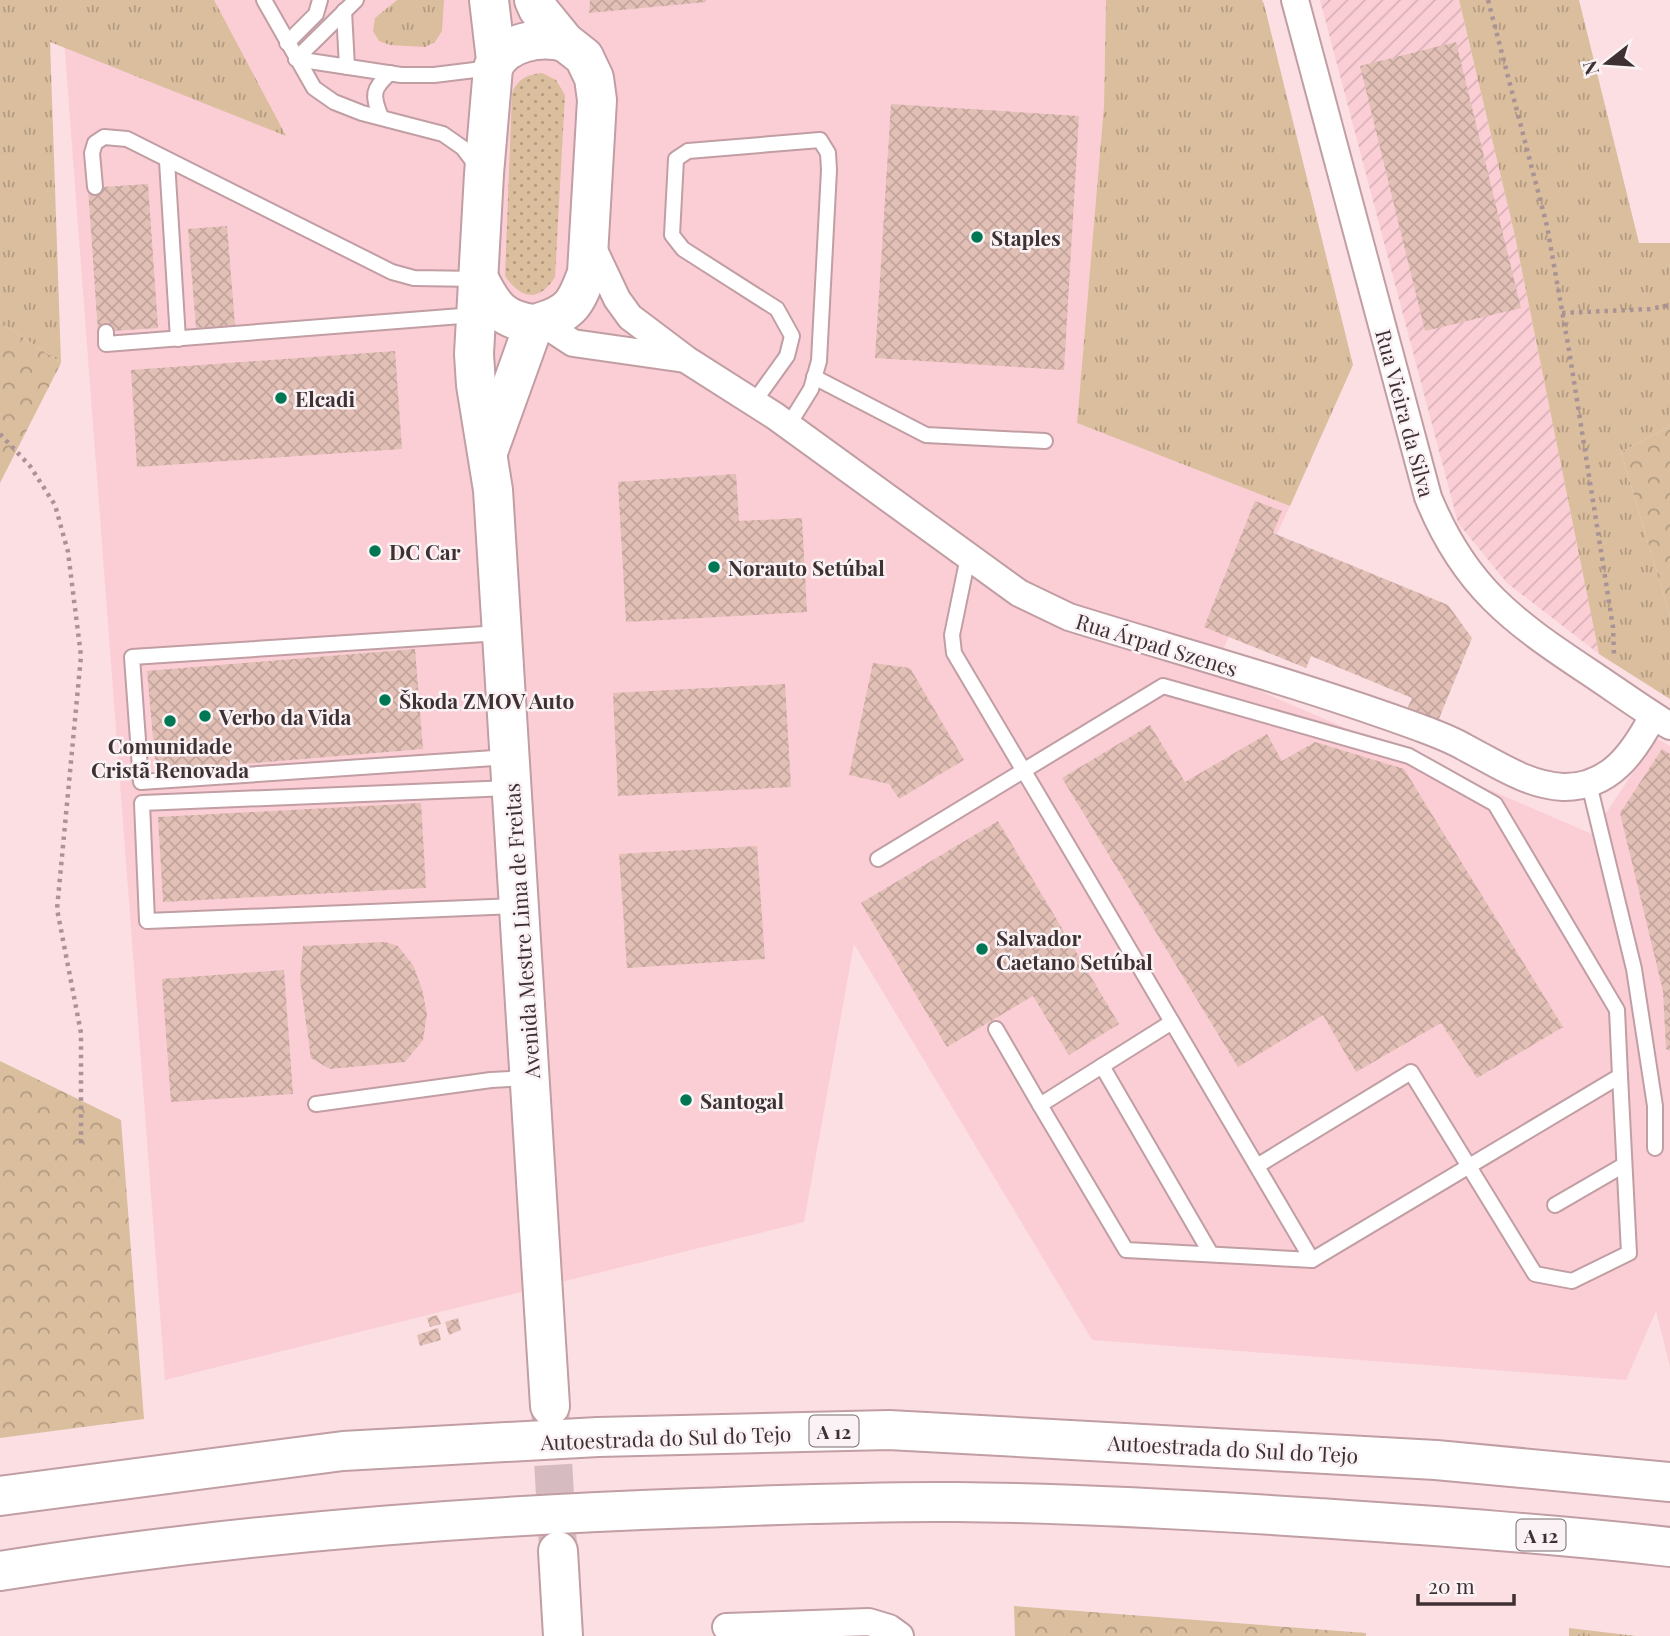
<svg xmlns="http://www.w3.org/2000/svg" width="1670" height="1636" font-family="'Playfair Display',serif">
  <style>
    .built { fill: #fbced5 }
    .industrial { fill: url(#industrial-furrows) }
    .grass { fill: url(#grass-tufts) }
    .forest { fill: url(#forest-crowns) }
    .garden { fill: url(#garden-dots) }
    .building { fill: url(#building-cross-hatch) }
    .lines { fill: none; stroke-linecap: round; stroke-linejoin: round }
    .secondary-tunnel { stroke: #d6bcc0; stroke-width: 38; stroke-dasharray: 38 19; stroke-linecap: butt }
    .service-casing { stroke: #c09ea3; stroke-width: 18 }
    .minor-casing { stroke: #c09ea3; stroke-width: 30 }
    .secondary-casing { stroke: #c09ea3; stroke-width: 42 }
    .motorway-casing { stroke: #c09ea3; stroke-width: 42 }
    .path { stroke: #aa9396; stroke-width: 4.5; stroke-dasharray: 3.5 5; stroke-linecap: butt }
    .service { stroke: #fff; stroke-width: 14 }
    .minor { stroke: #fff; stroke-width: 26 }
    .secondary { stroke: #fff; stroke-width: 38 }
    .motorway { stroke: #fff; stroke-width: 38 }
    .poi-dot { fill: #007753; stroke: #faf2f4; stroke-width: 2.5 }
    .labels { text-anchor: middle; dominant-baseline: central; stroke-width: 5; stroke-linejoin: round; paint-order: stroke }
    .shield { fill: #faf2f4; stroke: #776b6d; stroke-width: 2 }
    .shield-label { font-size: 19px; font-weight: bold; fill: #3f3133 }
    .poi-label { font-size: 21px; font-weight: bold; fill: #3f3133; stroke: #faf2f4; text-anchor: start }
    .street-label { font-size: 21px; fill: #3f3133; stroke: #faf2f4 }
  </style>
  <defs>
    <pattern id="industrial-furrows" width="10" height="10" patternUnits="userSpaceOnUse" patternTransform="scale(1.75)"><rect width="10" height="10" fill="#fbced5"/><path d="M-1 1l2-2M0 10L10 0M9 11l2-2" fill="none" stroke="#d8b1b7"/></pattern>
    <pattern id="grass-tufts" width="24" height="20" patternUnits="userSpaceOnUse" patternTransform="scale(1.75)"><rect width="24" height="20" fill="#dabe9e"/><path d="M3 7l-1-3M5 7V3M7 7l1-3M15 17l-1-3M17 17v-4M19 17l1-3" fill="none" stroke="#b29b81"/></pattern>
    <pattern id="forest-crowns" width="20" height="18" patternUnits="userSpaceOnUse" patternTransform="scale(1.75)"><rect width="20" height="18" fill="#dabe9e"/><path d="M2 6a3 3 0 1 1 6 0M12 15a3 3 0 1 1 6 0" fill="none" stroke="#b29b81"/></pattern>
    <pattern id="garden-dots" width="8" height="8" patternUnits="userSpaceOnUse" patternTransform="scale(1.75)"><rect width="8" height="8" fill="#dabe9e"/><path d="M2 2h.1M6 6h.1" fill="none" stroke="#b29b81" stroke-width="1.8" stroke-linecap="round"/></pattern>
    <pattern id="building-cross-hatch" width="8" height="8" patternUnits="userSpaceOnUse" patternTransform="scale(1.75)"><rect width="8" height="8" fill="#e2c0b6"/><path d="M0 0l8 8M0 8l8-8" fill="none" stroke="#c3a59d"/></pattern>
  </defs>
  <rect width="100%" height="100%" fill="#fcdfe3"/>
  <path class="built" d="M61,0H1106L1104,105L1077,423L1290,506L1213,671L1592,834L1656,738L1670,746V1367L1656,1311L1626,1380L1092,1340L854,944L804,1222L165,1380Z"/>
  <path class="industrial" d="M1320,0H1459L1515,236L1599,654L1507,583L1458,523Z"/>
  <g class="grass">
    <path d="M0,0H214L286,136L50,42L61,363L0,322Z"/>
    <path d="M397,0H444L442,31L435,42L425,47L390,45L379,41L373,31L375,18Z"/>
    <path d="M1106,0H1262L1264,4L1353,365L1290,506L1077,423L1104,105Z"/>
    <path d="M1459,0H1579L1639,243H1670V426L1621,452L1670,616V699L1599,654L1515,236Z"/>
    <path d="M1569,1628L1636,1636H1569Z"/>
  </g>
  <g class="forest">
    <path d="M0,322L61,363L0,483Z"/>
    <path d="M1670,426V616L1621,452Z"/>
    <path d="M0,1061L121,1120L144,1419L0,1438Z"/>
    <path d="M1014,1606L1366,1633V1636H1015Z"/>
  </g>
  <path class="garden" d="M542,73L556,80L565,95L555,277C539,303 521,299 505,276L512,94C517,79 526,75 542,73Z"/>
  <g class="building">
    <path d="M590,0H706V2L589,13Z"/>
    <path d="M1456,42L1521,308L1425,331L1360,66Z"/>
    <path d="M891,104L1079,116L1064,370L875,358Z"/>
    <path d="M148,184L158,328L98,332L88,188Z"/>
    <path d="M227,226L235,325L196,328L188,229Z"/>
    <path d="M395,351L402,449L137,467L131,370Z"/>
    <path d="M736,474L739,521L802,518L807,612L626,622L618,482Z"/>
    <path d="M1255,501L1282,511L1273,533L1448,605L1472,638L1436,726L1405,714L1412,698L1311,656L1306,668L1204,627Z"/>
    <path d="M415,649L423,749L156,771L147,671Z"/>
    <path d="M873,663L910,668L964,760L899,799L889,784L849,775Z"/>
    <path d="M785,684L791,787L618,796L613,693Z"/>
    <path d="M1150,725L1185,782L1267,734L1282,761L1315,742L1404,769L1563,1027L1477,1078L1441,1023L1356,1072L1323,1015L1238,1067L1062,778Z"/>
    <path d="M1662,749L1670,754V1051L1666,1049L1663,991L1620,813Z"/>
    <path d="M421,803L426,888L163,902L158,817Z"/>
    <path d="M998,821L1119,1024L1069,1055L1033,996L947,1047L861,903Z"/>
    <path d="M757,846L765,959L627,968L619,854Z"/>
    <path d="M385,942L398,946L413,965L422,989L427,1014L423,1040L405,1062L330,1069L311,1058L300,980L303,946Z"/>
    <path d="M284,970L293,1094L171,1102L162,979Z"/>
    <path d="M437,1315L441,1324L430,1327L427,1318Z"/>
    <path d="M458,1318L461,1330L449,1335L445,1322Z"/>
    <path d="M438,1328L441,1340L420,1346L417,1335Z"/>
  </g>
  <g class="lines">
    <path class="secondary-tunnel" d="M550,1408L558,1547"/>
    <defs>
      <g id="service">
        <path d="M264,0L314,88L334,102L362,113L443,134L463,148L478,168"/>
        <path d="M344,11L347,67"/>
        <path d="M287,43L316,14L320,0"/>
        <path d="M296,59L401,75H434L491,68"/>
        <path d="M296,59L356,0"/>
        <path d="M381,117C372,95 372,89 390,73"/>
        <path d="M167,161L178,339"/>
        <path d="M95,187L92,153L95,143L104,137L127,139L392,272L414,278L477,279"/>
        <path d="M106,332V344L474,315"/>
        <path d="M814,377L926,435L1045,441"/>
        <path d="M754,402L787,356L792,336L777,309L683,249L672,235L676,159L688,151L820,140L828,153L829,170L819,361L811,389L788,426"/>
        <path d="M500,633L132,657L141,782L509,757"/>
        <path d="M1589,784L1634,969L1655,1106V1148"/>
        <path d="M511,788L142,803L147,921L518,906"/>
        <path d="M878,859L1163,686L1409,756L1495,804L1617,1010L1620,1076L1312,1260C1193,1057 1074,855 954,653L952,635L968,557"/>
        <path d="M1172,1022L1040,1105L1126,1250L1312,1260"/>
        <path d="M996,1029L1040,1105"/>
        <path d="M1102,1066L1211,1254"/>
        <path d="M316,1104L491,1080L528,1078"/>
        <path d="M1257,1166L1411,1072L1535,1274L1572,1281L1629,1253L1620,1076"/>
        <path d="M1555,1205L1624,1165"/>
      </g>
      <g id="minor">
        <path d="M1295,0L1428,497C1464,586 1512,621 1589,672C1616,690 1642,709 1670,726"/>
        <path d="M591,244L617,299L630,317L687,360L775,416L1019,593L1069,617C1185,653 1303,685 1418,727C1434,733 1451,739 1466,748C1497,764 1527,785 1563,787C1610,788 1634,752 1653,716"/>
        <path d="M541,322L573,343L685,359"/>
        <path d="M726,1627L869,1622L889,1628L900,1636"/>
      </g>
      <g id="secondary">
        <path d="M489,0L496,60"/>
        <path d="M534,0L538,9L565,42L584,57L594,78L597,100L587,273C576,303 571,313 541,322"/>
        <path d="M479,279C493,307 502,320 534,324L488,452"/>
        <path d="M550,1406L493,490L476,385L474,354L484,174L493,68C504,41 541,36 565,42"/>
        <path d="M558,1551L563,1636"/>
      </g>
      <g id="motorway">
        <path d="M0,1496L343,1451L598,1437L889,1430L1436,1460L1670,1482"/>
        <path d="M0,1571C230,1534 463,1516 695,1508C782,1505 869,1501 956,1502C1077,1503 1197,1510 1318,1518C1435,1526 1553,1534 1670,1547"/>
      </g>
    </defs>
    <use href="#service" class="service-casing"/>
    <use href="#minor" class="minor-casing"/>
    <use href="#secondary" class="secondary-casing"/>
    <use href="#motorway" class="motorway-casing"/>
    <g class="path">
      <path d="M1488,0L1547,226L1569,350L1613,627L1614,655"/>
      <path d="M1562,313L1650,309L1670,305"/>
      <path d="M0,434L30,466L55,505L68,552L81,656L57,909L81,1033V1144"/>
    </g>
    <use href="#service" class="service"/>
    <use href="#minor" class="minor"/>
    <use href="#secondary" class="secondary"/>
    <use href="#motorway" class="motorway"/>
  </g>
  <g class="poi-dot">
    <circle cx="977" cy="237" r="7"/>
    <circle cx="281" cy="398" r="7"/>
    <circle cx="375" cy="551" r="7"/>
    <circle cx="714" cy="567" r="7"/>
    <circle cx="385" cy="700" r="7"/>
    <circle cx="205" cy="716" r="7"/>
    <circle cx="170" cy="721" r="7"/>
    <circle cx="982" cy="949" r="7"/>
    <circle cx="686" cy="1100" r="7"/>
  </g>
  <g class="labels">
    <g class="shield">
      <rect x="809.5" y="1415.5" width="49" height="31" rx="5"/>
      <rect x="1516.5" y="1519.5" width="49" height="31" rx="5"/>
    </g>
    <g class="shield-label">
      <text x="834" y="1431">A 12</text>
      <text x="1541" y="1535">A 12</text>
    </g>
    <g class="poi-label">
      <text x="991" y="237">Staples</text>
      <text x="295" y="398">Elcadi</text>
      <text x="389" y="551">DC Car</text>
      <text x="728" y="567">Norauto Setúbal</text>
      <text x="399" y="700">Škoda ZMOV Auto</text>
      <text x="219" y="716">Verbo da Vida</text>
      <text x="170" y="745" text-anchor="middle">Comunidade<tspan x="170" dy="24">Cristã Renovada</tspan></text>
      <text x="996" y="937">Salvador<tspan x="996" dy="24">Caetano Setúbal</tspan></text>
      <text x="700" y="1100">Santogal</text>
    </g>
    <g class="street-label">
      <text transform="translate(1406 413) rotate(75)">Rua Vieira da Silva</text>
      <text transform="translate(1157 644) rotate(17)">Rua Árpad Szenes</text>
      <text transform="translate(521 931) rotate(-94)">Avenida Mestre Lima de Freitas</text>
      <text transform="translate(666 1437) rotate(-2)">Autoestrada do Sul do Tejo</text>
      <text transform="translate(1233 1448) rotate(3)">Autoestrada do Sul do Tejo</text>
    </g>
  </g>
  <g transform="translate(1607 63) rotate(253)" stroke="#faf2f4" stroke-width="5" paint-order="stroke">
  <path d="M0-5L12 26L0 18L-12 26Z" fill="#3f3133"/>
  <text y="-10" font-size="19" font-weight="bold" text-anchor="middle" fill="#3f3133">N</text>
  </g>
  <path d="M1418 1594v10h96v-10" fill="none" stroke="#3f3133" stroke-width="3.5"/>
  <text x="1428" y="1594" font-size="21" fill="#3f3133" stroke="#faf2f4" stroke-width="5" paint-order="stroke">20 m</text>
</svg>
